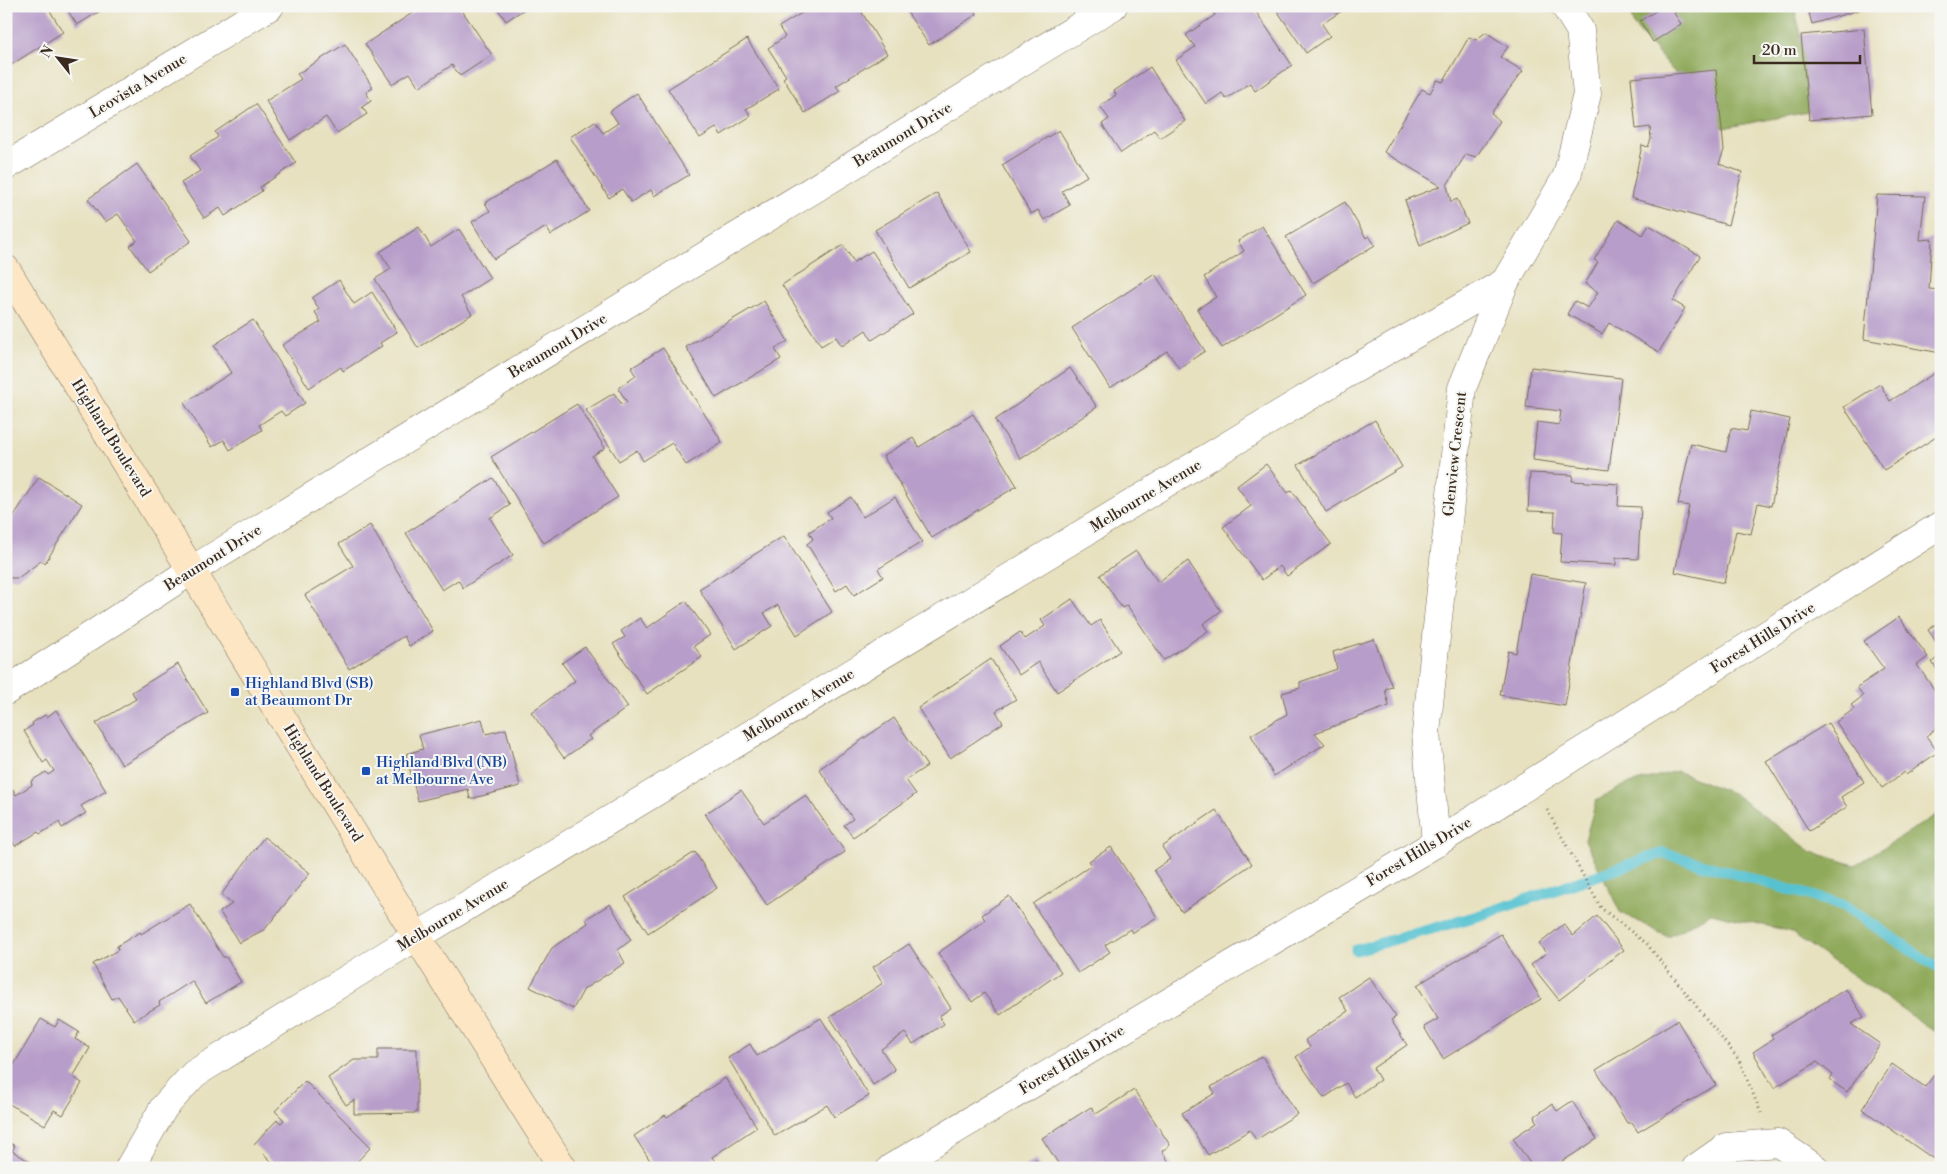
<svg xmlns="http://www.w3.org/2000/svg" width="1947" height="1174" font-family="'Libre Bodoni',serif">
  <style>
    .forest { fill: #90aa5b; stroke: #666a3c }
    .lines { fill: none; stroke-linecap: round; stroke-linejoin: round }
    .stream { stroke: #57c2d1; stroke-width: 11 }
    .building { fill: #b79dc9 }
    .street-casing { stroke: #776a56; stroke-width: 29 }
    .secondary-casing { stroke: #776a56; stroke-width: 29 }
    .path { stroke: #776a56; stroke-width: 3; stroke-dasharray: 1 4; stroke-linecap: butt }
    .street { stroke: #fff; stroke-width: 28 }
    .secondary { stroke: #fce6c4; stroke-width: 28 }
    .transit-dot { fill: #1a4fb4; stroke: #f6f6f2; stroke-width: 2 }
    .labels { text-anchor: middle; dominant-baseline: central; stroke-width: 4; stroke-linejoin: round; paint-order: stroke }
    .street-label { font-size: 15px; fill: #3b2a1e; stroke: #f6f6f2 }
    .transit-label { font-size: 15px; fill: #164399; stroke: #f6f6f2; text-anchor: start }
  </style>
  <rect width="100%" height="100%" fill="#f6f6f2"/>
  <filter id="ink" filterUnits="userSpaceOnUse"><feTurbulence type="fractalNoise" baseFrequency=".02" numOctaves="2"/><feDisplacementMap in="SourceGraphic" scale="10" xChannelSelector="R" yChannelSelector="G"/><feConvolveMatrix kernelMatrix="1 2 1 2 8 2 1 2 1" color-interpolation-filters="sRGB"/></filter>
  <filter id="wash" filterUnits="userSpaceOnUse"><feTurbulence type="fractalNoise" baseFrequency=".0096" numOctaves="4" result="noise"/><feDisplacementMap in="SourceGraphic" scale="20" xChannelSelector="R" yChannelSelector="G"/><feGaussianBlur stdDeviation="1.12" result="paint"/><feColorMatrix in="noise" values="0 0 0 0 0 0 0 0 0 0 0 0 0 0 0 0 0 1.4 0 .05"/><feComposite in="paint" operator="in"/></filter>
  <g filter="url(#wash)">
    <rect width="100%" height="100%" fill="#e7e1bf"/>
    <g class="forest">
      <path d="M1628,6H1794L1819,110L1723,128L1634,26Z"/>
      <path d="M1677,771L1734,794L1812,852L1855,865L1941,812V1036L1789,931L1711,913L1668,937L1620,912L1585,840L1596,801L1625,785Z"/>
    </g>
    <g class="lines">
      <path class="stream" d="M1356,950L1478,916L1663,853L1843,905L1941,970"/>
    </g>
    <g id="blocks">
      <g class="building">
        <path d="M6,6H13L14,8L17,6H47L63,32L6,68Z"/>
        <path d="M65,6H108L77,25Z"/>
        <path d="M414,6H459L492,55L460,76L452,65L419,87L410,73L392,84L365,44L417,10Z"/>
        <path d="M496,6H529L506,21Z"/>
        <path d="M813,6H823L825,10L832,6H858L887,54L836,86L840,91L805,113L783,78L786,76L768,48L785,37L779,27Z"/>
        <path d="M903,6H971L977,14L929,45Z"/>
        <path d="M1209,6H1252L1292,65L1255,91L1250,83L1226,99L1222,93L1206,104L1176,60L1195,47L1186,35L1215,15Z"/>
        <path d="M1274,6H1349L1322,24L1330,36L1306,53Z"/>
        <path d="M1663,6H1685L1674,13L1681,24L1653,42L1640,21Z"/>
        <path d="M1807,6H1865V8L1812,24Z"/>
        <path d="M1864,29L1872,114L1809,120L1801,35Z"/>
        <path d="M1486,32L1508,47L1500,57L1523,71L1491,113L1500,121L1476,157L1466,154L1447,185L1451,202L1457,199L1468,223L1420,246L1405,200L1441,186L1384,152L1422,89L1430,93L1437,80L1443,82L1469,37L1476,40Z"/>
        <path d="M747,39L779,89L746,109L751,116L721,135L716,128L700,138L668,89Z"/>
        <path d="M345,44L373,88L366,92L371,101L362,107L367,114L337,133L326,117L290,140L266,101L301,79L297,74Z"/>
        <path d="M1150,67L1185,121L1160,138L1154,130L1121,153L1102,124L1109,119L1100,106L1116,95L1114,91Z"/>
        <path d="M1716,70L1724,150L1719,164L1742,172L1728,225L1631,198L1642,145L1648,147L1651,139L1650,127L1636,129L1631,78Z"/>
        <path d="M637,93L689,175L654,196L651,190L631,202L622,189L609,198L570,137L595,121L603,133L618,123L610,111Z"/>
        <path d="M256,104L296,163L260,187L262,191L225,216L220,208L204,218L181,183L200,171L190,156L218,137L215,132Z"/>
        <path d="M1059,130L1087,176L1062,191L1070,205L1044,220L1038,210L1031,214L1002,165Z"/>
        <path d="M557,159L589,211L551,235L546,227L494,259L472,222L490,211L485,203Z"/>
        <path d="M137,164L191,241L148,271L130,246L137,241L118,214L105,222L88,199Z"/>
        <path d="M937,193L971,252L909,288L875,230Z"/>
        <path d="M1877,195L1925,196L1920,240L1932,239L1929,289L1941,290V353L1864,339Z"/>
        <path d="M1345,202L1366,238L1369,236L1375,245L1313,283L1286,237Z"/>
        <path d="M1618,220L1643,235L1649,225L1700,256L1673,301L1685,308L1659,352L1609,323L1602,334L1567,314L1575,301L1588,308L1598,292L1585,284L1598,262L1594,260Z"/>
        <path d="M1262,226L1306,295L1222,348L1197,309L1216,297L1204,277L1244,251L1238,241Z"/>
        <path d="M419,227L431,247L459,229L490,278L461,297L472,314L418,348L375,279L391,269L380,252Z"/>
        <path d="M843,245L854,262L872,251L913,314L872,340L866,330L842,346L836,337L821,346L782,285Z"/>
        <path d="M1155,274L1205,351L1179,368L1167,351L1110,388L1072,328Z"/>
        <path d="M339,280L354,304L372,292L397,332L380,343L382,346L343,371L341,367L309,388L282,345L321,322L315,312L319,309L312,298Z"/>
        <path d="M764,301L788,341L775,349L781,359L716,398L686,347Z"/>
        <path d="M253,320L305,403L285,416L281,411L259,425L262,430L230,450L224,440L212,447L184,403L231,373L214,345Z"/>
        <path d="M663,348L722,442L686,465L672,443L643,461L637,450L619,461L586,410L614,393L622,405L627,402L618,388L636,376L631,368Z"/>
        <path d="M1531,367L1621,378L1609,470L1533,460L1537,422L1559,425L1561,411L1526,407Z"/>
        <path d="M1070,368L1097,407L1021,459L995,420Z"/>
        <path d="M1941,369V434L1884,470L1844,407L1880,384L1890,401Z"/>
        <path d="M577,404L605,448L592,456L618,497L544,543L491,457Z"/>
        <path d="M1751,411L1790,419L1771,506L1758,503L1751,534L1736,531L1724,583L1675,572L1689,506L1678,504L1691,444L1726,452L1731,428L1747,431Z"/>
        <path d="M973,414L1017,486L932,538L883,456L913,438L919,447Z"/>
        <path d="M1375,420L1402,467L1326,512L1298,465Z"/>
        <path d="M1266,464L1288,493L1291,490L1331,544L1287,576L1280,566L1262,580L1223,527L1251,506L1237,486Z"/>
        <path d="M1530,473L1573,475L1572,481L1619,484L1618,506L1641,507L1638,559L1616,558V565L1560,562L1562,533L1554,532L1555,512L1528,511Z"/>
        <path d="M39,477L82,504L45,563L41,561L18,578H9L6,574V528Z"/>
        <path d="M493,478L510,505L490,518L513,555L463,588L458,580L442,590L406,533Z"/>
        <path d="M851,497L863,517L895,497L922,542L878,569L883,577L854,595L847,584L836,591L807,544L813,539L809,532L831,518L827,512Z"/>
        <path d="M370,525L433,631L409,646L404,636L349,669L305,595L353,566L339,544Z"/>
        <path d="M784,536L832,612L797,635L778,605L764,613L772,626L736,649L699,589Z"/>
        <path d="M1136,551L1158,582L1188,561L1221,611L1203,624L1208,631L1164,660L1127,605L1122,608L1100,575Z"/>
        <path d="M1530,574L1586,583L1565,706L1500,695L1508,651L1516,653Z"/>
        <path d="M1072,599L1091,626L1100,620L1120,651L1057,692L1038,662L1019,675L1000,646L1020,632L1025,639L1045,626L1041,620Z"/>
        <path d="M686,601L710,635L694,646L702,657L647,694L613,644L625,637L621,631L640,618L647,628Z"/>
        <path d="M1899,617L1928,657L1917,665L1941,699V725L1926,736L1938,752L1906,775L1904,772L1882,788L1836,722L1854,709L1851,705L1863,696L1857,687L1884,669L1864,641Z"/>
        <path d="M1941,621V649L1928,630Z"/>
        <path d="M1374,639L1392,687L1385,689L1389,706L1315,733L1325,744L1274,776L1251,735L1287,714L1282,693L1300,688V682L1337,669L1333,652Z"/>
        <path d="M585,647L628,707L588,736L591,739L564,758L531,712L575,681L562,663Z"/>
        <path d="M1941,655V676L1932,662Z"/>
        <path d="M991,659L1016,699L996,711L1003,723L950,758L918,708Z"/>
        <path d="M178,664L208,713L122,765L96,723L136,699L132,692Z"/>
        <path d="M56,710L106,791L81,806L86,813L62,828L59,822L40,834L38,832L15,846L10,838L7,840L6,838V794L13,789L16,795L32,785L31,781L46,772L48,775L54,771L47,760L43,763L24,731L33,725L32,723L45,715L47,717Z"/>
        <path d="M894,718L927,766L906,780L916,794L853,837L844,825L853,819L819,769Z"/>
        <path d="M482,719L486,734L506,729L520,786L470,799L468,789L418,801L406,754L423,749L419,735Z"/>
        <path d="M1828,723L1864,782L1841,797L1847,807L1809,831L1766,761Z"/>
        <path d="M741,790L764,823L806,795L845,852L767,905L705,814Z"/>
        <path d="M1216,810L1252,864L1182,912L1154,870L1170,859L1162,847Z"/>
        <path d="M264,837L310,873L265,929L239,943L220,912L232,904L221,895Z"/>
        <path d="M1111,847L1157,917L1132,933L1130,929L1105,945L1110,952L1078,973L1033,904L1092,865L1089,861Z"/>
        <path d="M695,852L717,888L648,933L625,897Z"/>
        <path d="M1009,896L1061,972L1000,1015L984,993L972,1002L938,953L985,920L982,915Z"/>
        <path d="M190,904L223,957H226L241,982L206,1003L192,981L159,1002L160,1005L134,1020L118,996L112,999L93,964L118,950L117,946L140,932L141,934Z"/>
        <path d="M610,904L631,940L618,950L625,963L584,989L573,1009L530,987L552,948L588,923L586,919Z"/>
        <path d="M1597,916L1624,950L1559,1000L1531,965L1546,953L1539,944L1564,924L1573,936Z"/>
        <path d="M1501,934L1541,999L1443,1059L1424,1027L1438,1019L1417,985Z"/>
        <path d="M909,944L951,1008L939,1016L944,1024L913,1044L905,1033L881,1049L895,1070L873,1085L830,1017L883,983L873,967Z"/>
        <path d="M1369,977L1396,1017L1391,1020L1407,1045L1373,1068L1380,1080L1355,1097L1346,1083L1324,1098L1296,1057L1310,1047L1305,1040L1348,1011L1339,997Z"/>
        <path d="M1846,989L1864,1017L1851,1024L1880,1044L1847,1092L1830,1080L1833,1075L1817,1062L1774,1088L1753,1052L1773,1039L1771,1035Z"/>
        <path d="M821,1018L869,1096L834,1117L827,1105L775,1136L728,1058L750,1044L757,1056Z"/>
        <path d="M41,1019L55,1027L59,1020L79,1032L75,1039L90,1048L73,1077L82,1083L63,1115L54,1110L45,1125L6,1102V1078Z"/>
        <path d="M1677,1020L1716,1085L1638,1132L1632,1123H1627L1596,1070Z"/>
        <path d="M378,1049H417V1113L354,1114V1100L346,1105L328,1078L354,1060H378Z"/>
        <path d="M1262,1056L1297,1114L1256,1140L1250,1130L1208,1155L1182,1113L1215,1093L1211,1087Z"/>
        <path d="M1892,1064L1925,1087L1934,1075L1941,1080V1152L1935,1160L1862,1109Z"/>
        <path d="M725,1078L757,1127L712,1157L717,1164L712,1168H655L634,1136L665,1115L667,1117Z"/>
        <path d="M305,1081L371,1147L351,1168H278L254,1144L277,1120L281,1123L284,1120L275,1111Z"/>
        <path d="M1134,1090L1170,1145L1162,1151L1173,1168H1094L1091,1163L1083,1168H1061L1042,1138L1091,1107L1096,1114Z"/>
        <path d="M1572,1101L1597,1139L1552,1168H1533L1513,1138L1537,1122L1535,1116L1552,1104L1557,1111Z"/>
        <path d="M6,1141L15,1146L12,1151L34,1164L31,1168H6Z"/>
        <path d="M1036,1159L1041,1168H1022Z"/>
      </g>
    </g>
  </g>
  <g filter="url(#ink)">
    <use href="#blocks" fill-opacity="0" stroke="#776a56" stroke-width="1"/>
    <g class="lines">
      <defs>
        <g id="street">
          <path d="M6,166L270,6"/>
          <path d="M6,691L192,570L1113,6"/>
          <path d="M1436,843L1426,733L1462,388L1505,282L1567,176L1587,94L1580,30L1565,6"/>
          <path d="M129,1168L164,1107L194,1074L383,957L1346,374L1505,282"/>
          <path d="M891,1168L1436,843L1941,525"/>
          <path d="M1696,1168L1726,1147L1778,1143L1815,1168"/>
        </g>
        <path id="secondary" d="M6,269L417,937L563,1168"/>
      </defs>
      <use href="#street" class="street-casing"/>
      <use href="#secondary" class="secondary-casing"/>
      <path class="path" d="M1547,810L1601,908L1647,944L1739,1060L1761,1113"/>
      <use href="#street" class="street"/>
      <use href="#secondary" class="secondary"/>
    </g>
  </g>
  <g class="transit-dot">
    <rect x="230" y="687" width="10" height="10" rx="2.5"/>
    <rect x="361" y="766" width="10" height="10" rx="2.5"/>
  </g>
  <g class="labels">
    <g class="street-label">
      <text transform="translate(138 86) rotate(-31)">Leovista Avenue</text>
      <text transform="translate(903 135) rotate(-31)">Beaumont Drive</text>
      <text transform="translate(558 346) rotate(-31)">Beaumont Drive</text>
      <text transform="translate(111 438) rotate(58)">Highland Boulevard</text>
      <text transform="translate(1455 454) rotate(-84)">Glenview Crescent</text>
      <text transform="translate(1146 496) rotate(-31)">Melbourne Avenue</text>
      <text transform="translate(213 558) rotate(-32)">Beaumont Drive</text>
      <text transform="translate(1763 638) rotate(-32)">Forest Hills Drive</text>
      <text transform="translate(799 705) rotate(-31)">Melbourne Avenue</text>
      <text transform="translate(323 783) rotate(58)">Highland Boulevard</text>
      <text transform="translate(1419 852) rotate(-31)">Forest Hills Drive</text>
      <text transform="translate(453 915) rotate(-31)">Melbourne Avenue</text>
      <text transform="translate(1072 1060) rotate(-31)">Forest Hills Drive</text>
    </g>
    <g class="transit-label">
      <text x="245" y="683">Highland Blvd (SB)<tspan x="245" dy="17">at Beaumont Dr</tspan></text>
      <text x="376" y="762">Highland Blvd (NB)<tspan x="376" dy="17">at Melbourne Ave</tspan></text>
    </g>
  </g>
  <rect width="1947" height="1174" fill="none" stroke="#f6f6f2" stroke-width="25"/>
  <g transform="translate(58 58) rotate(300)" stroke="#f6f6f2" stroke-width="4" paint-order="stroke">
  <path d="M0-4L9 19L0 12L-9 19Z" fill="#3b2a1e"/>
  <text y="-8" font-size="14" font-weight="bold" text-anchor="middle" fill="#3b2a1e">N</text>
  </g>
  <path d="M1754 55v8h106v-8" fill="none" stroke="#3b2a1e" stroke-width="2.5"/>
  <text x="1762" y="55" font-size="15" fill="#3b2a1e" stroke="#f6f6f2" stroke-width="4" paint-order="stroke">20 m</text>
</svg>
